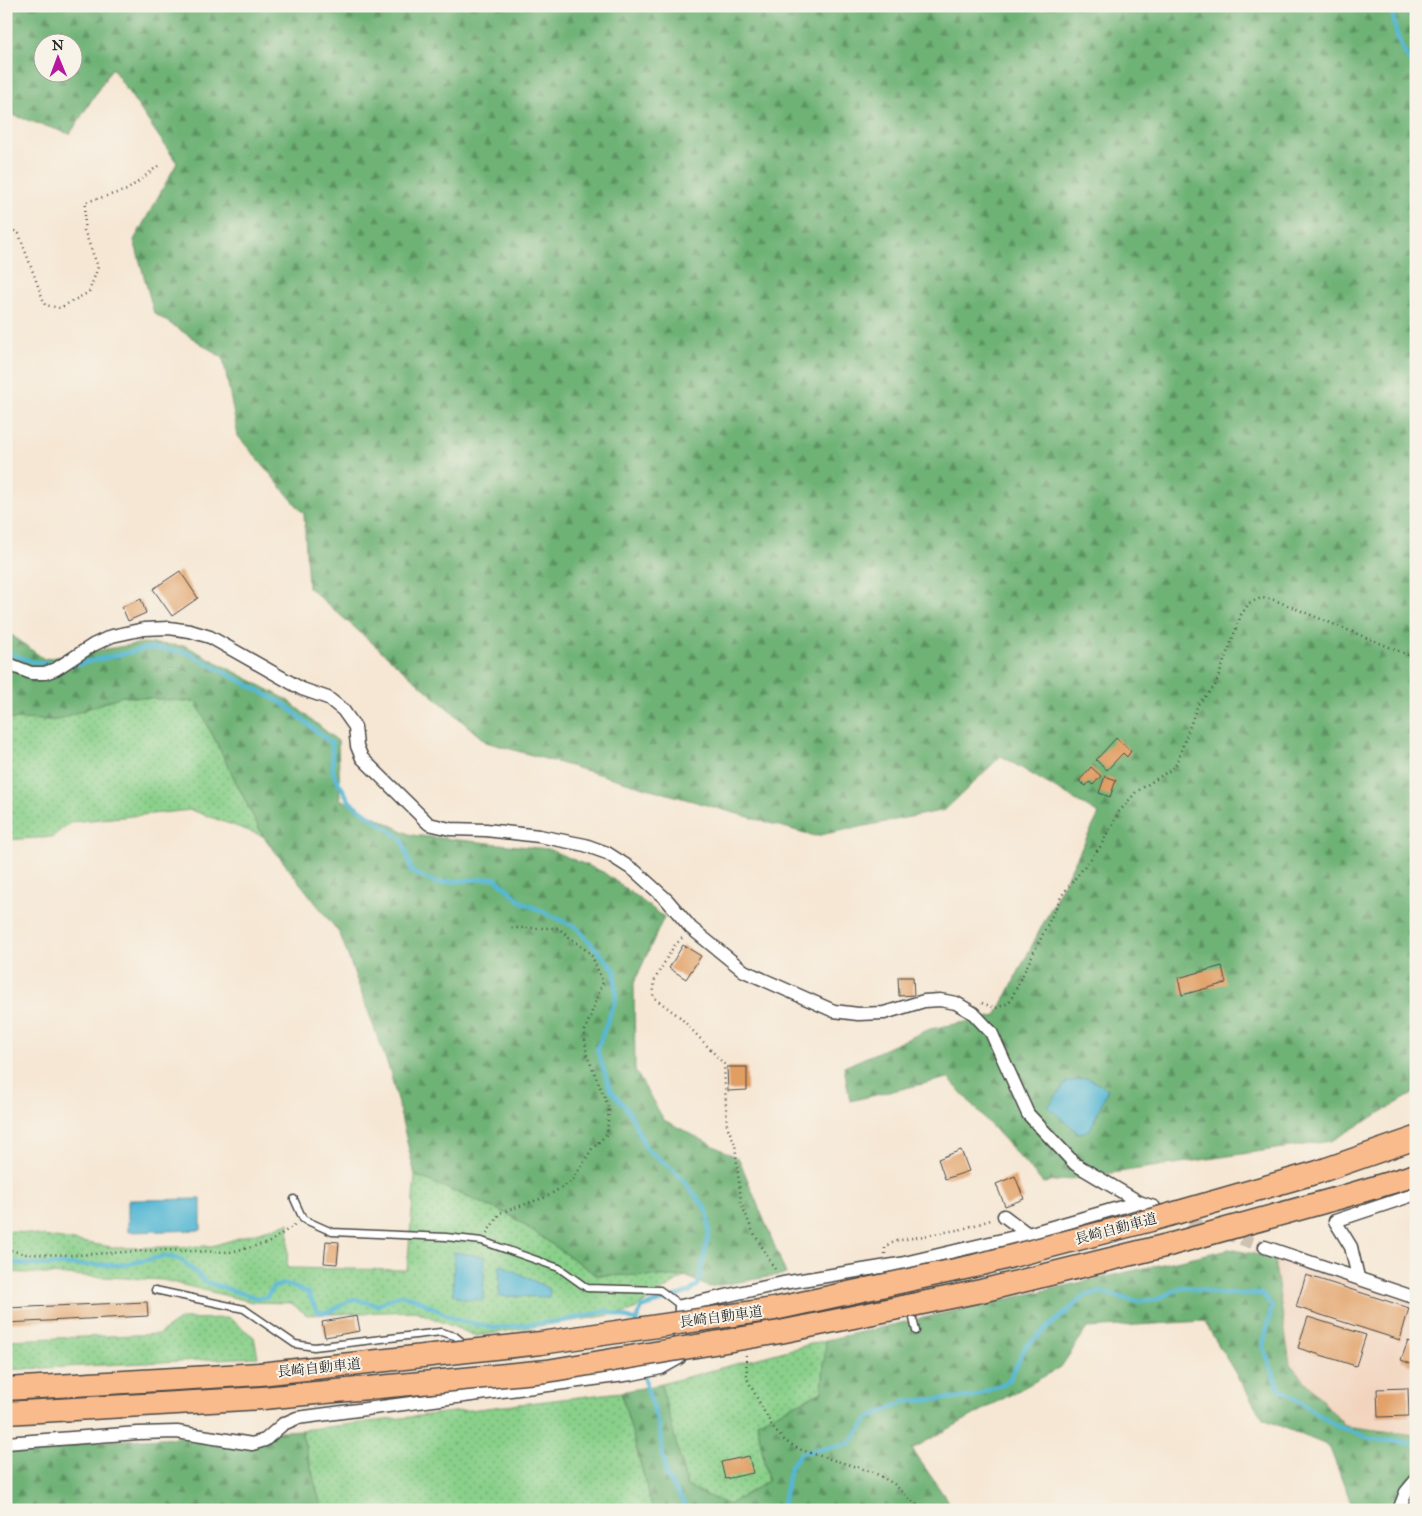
<svg xmlns="http://www.w3.org/2000/svg" width="1422" height="1516" font-family="'IM FELL Great Primer','Noto Serif JP',serif">
  <style>
    .built { fill: #f2d4be }
    .grass { fill: url(#grass-dots); stroke: #5a7e5a }
    .forest { fill: url(#forest-firs); stroke: #4c6e50; fill-rule: evenodd }
    .water { fill: #55b7d4; stroke: #407180 }
    .lines { fill: none; stroke-linecap: round; stroke-linejoin: round }
    .stream { stroke: #55b7d4; stroke-width: 4.5 }
    .building { fill: #e19e64 }
    .minor-tunnel { stroke: #cdc1b2; stroke-width: 12; stroke-dasharray: 12 6; stroke-linecap: butt }
    .service-casing { stroke: #494744; stroke-width: 9 }
    .minor-casing { stroke: #494744; stroke-width: 15 }
    .motorway-casing { stroke: #494744; stroke-width: 25 }
    .path { stroke: #494744; stroke-width: 2.5; stroke-dasharray: 1 4; stroke-linecap: butt }
    .service { stroke: #fff; stroke-width: 6 }
    .minor { stroke: #fff; stroke-width: 12 }
    .motorway { stroke: #fabb8c; stroke-width: 22 }
    .motorway-bridge-casing { stroke: #494744; stroke-width: 25; stroke-linecap: butt }
    .motorway-bridge { stroke: #fabb8c; stroke-width: 22 }
    .labels { text-anchor: middle; dominant-baseline: central; stroke-width: 4; stroke-linejoin: round; paint-order: stroke }
    .street-label { font-size: 14px; fill: #2b2b2b; stroke: #f7f3e8 }
  </style>
  <defs>
    <pattern id="grass-dots" width="8" height="8" patternUnits="userSpaceOnUse" patternTransform="scale(1.25)"><rect width="8" height="8" fill="#89d08a"/><path d="M2 2h.1M6 6h.1" fill="none" stroke="#70a971" stroke-width="1.8" stroke-linecap="round"/></pattern>
    <pattern id="forest-firs" width="22" height="20" patternUnits="userSpaceOnUse" patternTransform="scale(1.25)"><rect width="22" height="20" fill="#6eb276"/><path d="M5 1l3.5 6h-7zM16 11l3.5 6h-7z" fill="#5b9161"/></pattern>
  </defs>
  <rect width="100%" height="100%" fill="#f7f3e8"/>
  <filter id="ink" filterUnits="userSpaceOnUse"><feTurbulence type="fractalNoise" baseFrequency=".02" numOctaves="2"/><feDisplacementMap in="SourceGraphic" scale="10" xChannelSelector="R" yChannelSelector="G"/><feConvolveMatrix kernelMatrix="1 2 1 2 8 2 1 2 1" color-interpolation-filters="sRGB"/></filter>
  <filter id="wash" filterUnits="userSpaceOnUse"><feTurbulence type="fractalNoise" baseFrequency=".0096" numOctaves="4" result="noise"/><feDisplacementMap in="SourceGraphic" scale="20" xChannelSelector="R" yChannelSelector="G"/><feGaussianBlur stdDeviation="1.12" result="paint"/><feColorMatrix in="noise" values="0 0 0 0 0 0 0 0 0 0 0 0 0 0 0 0 0 1.4 0 .05"/><feComposite in="paint" operator="in"/></filter>
  <g filter="url(#wash)">
    <rect width="100%" height="100%" fill="#f6e7d4"/>
    <path class="built" d="M1274,1258L1356,1281L1416,1303V1435L1345,1426L1290,1364Z"/>
    <g class="grass">
      <path d="M122,696L196,702L263,836L191,810L71,822L52,837L6,840V719L57,720Z"/>
      <path d="M415,1175L510,1215L596,1275L685,1276L630,1312L476,1336L415,1311L307,1315L291,1303L252,1302L163,1280L6,1272V1230L118,1248L212,1246L289,1223L287,1268L407,1270Z"/>
      <path d="M229,1318L254,1337L258,1357L6,1370V1340L159,1334L181,1319Z"/>
      <path d="M826,1340L822,1392L757,1422L768,1481L728,1505L687,1486L661,1384Z"/>
      <path d="M621,1392L653,1510H322L301,1430Z"/>
    </g>
    <g class="forest">
      <path d="M6,6H1416V1092L1331,1141L1043,1183L948,1078L850,1101L844,1067L930,1029L996,1016L1099,814L1001,756L945,810L815,836L486,742L308,587L304,514L238,436L223,358L154,313L134,240L177,163L112,68L70,134L6,113ZM42,42H72V72H42Z"/>
      <path d="M6,631L44,659L143,643L186,646L286,699L338,741L340,799L411,835L548,849L603,872L664,917L634,983L635,1070L664,1120L739,1159L786,1274L709,1287L685,1276L596,1275L510,1215L415,1175L390,1071L340,934L263,836L196,702L122,696L57,720L6,719Z"/>
      <path d="M1229,1249L1274,1258L1290,1364L1345,1426L1416,1435V1510H1354L1329,1446L1263,1419L1204,1321L1087,1328L1061,1367L912,1449L954,1510H653L621,1392L661,1384L687,1486L728,1505L768,1481L757,1422L822,1392L826,1340Z"/>
      <path d="M301,1430L322,1510H6V1447Z"/>
    </g>
    <g class="water">
      <path d="M1087,1078L1108,1089L1090,1130L1079,1133L1048,1107L1067,1082Z"/>
      <path d="M201,1199V1230L128,1232V1200Z"/>
      <path d="M454,1252L485,1257L483,1300L462,1299L453,1294Z"/>
      <path d="M500,1264L550,1289L549,1297L499,1296Z"/>
    </g>
    <g class="lines">
      <g class="stream">
        <path d="M1392,6C1394,30 1399,50 1416,68"/>
        <path d="M6,652L37,663L58,664"/>
        <path d="M70,664H78L148,648L186,652L284,704L332,744L333,773L350,802L402,839L412,872L436,883L495,878L522,902L576,927L615,970L616,998L597,1049L610,1089L630,1113L646,1148L679,1175L707,1210L709,1232L698,1285L689,1292L641,1308L636,1323"/>
        <path d="M6,1262L36,1265H123L165,1256L182,1260L206,1282L257,1298L267,1297L273,1287L286,1284L308,1293L317,1311L327,1313L353,1299L378,1305L399,1295L414,1298L457,1320L495,1328L561,1321L607,1311L634,1320"/>
        <path d="M644,1372L646,1385L659,1426L666,1476L689,1510"/>
        <path d="M782,1510L790,1467L801,1453L850,1443L869,1418L906,1401L973,1397L1009,1381L1025,1347L1086,1295L1102,1292L1134,1301L1155,1300L1183,1287L1222,1294H1262L1272,1307L1263,1345L1278,1387L1336,1426L1373,1439L1416,1444"/>
      </g>
    </g>
    <g id="blocks">
      <g class="building">
        <path d="M180,571L198,598L172,616L153,589Z"/>
        <path d="M141,599L146,613L128,621L122,607Z"/>
        <path d="M1116,738L1131,751L1127,757L1123,753L1107,770L1096,760Z"/>
        <path d="M1091,767L1101,776L1093,785L1089,782L1086,786L1079,781Z"/>
        <path d="M1105,776L1116,780L1110,797L1099,793Z"/>
        <path d="M683,945L701,956L686,979L669,968Z"/>
        <path d="M1222,966L1226,983L1182,995L1178,978Z"/>
        <path d="M898,977H913L914,995L899,996Z"/>
        <path d="M727,1067H747V1090L728,1091Z"/>
        <path d="M961,1150L969,1171L945,1179L938,1159Z"/>
        <path d="M1015,1176L1024,1199L1005,1206L996,1184Z"/>
        <path d="M326,1241L339,1242L337,1264L324,1263Z"/>
        <path d="M1306,1275L1409,1308L1400,1340L1296,1307Z"/>
        <path d="M147,1302L148,1316L6,1323V1308Z"/>
        <path d="M357,1316L360,1331L325,1337L322,1322Z"/>
        <path d="M1308,1317L1366,1335L1356,1366L1298,1348Z"/>
        <path d="M1408,1341L1416,1344V1366L1401,1360Z"/>
        <path d="M1408,1388L1409,1416L1378,1417L1377,1389Z"/>
        <path d="M749,1456L753,1473L725,1479L721,1462Z"/>
      </g>
    </g>
  </g>
  <g filter="url(#ink)">
    <use href="#blocks" fill-opacity="0" stroke="#494744" stroke-width="1"/>
    <g class="lines">
      <path class="minor-tunnel" d="M1173,1215L1193,1223L1265,1247"/>
      <defs>
        <g id="service">
          <path d="M294,1199L303,1219L332,1232L446,1237L482,1241L559,1268L587,1288L660,1290L681,1306"/>
          <path d="M905,1285L916,1331"/>
          <path d="M155,1290L244,1309L295,1344L314,1347L441,1332L455,1336L466,1345"/>
        </g>
        <g id="minor">
          <path d="M6,663L31,673H45L56,669L93,645L112,636L144,629L169,628L190,631L210,637L302,689L328,698L343,710L355,727L357,746L362,758L429,824L450,829L486,830L539,836L585,845L607,853L635,871L667,900L691,928L744,971L834,1011L858,1014L884,1013L924,1001L940,1000L956,1003L973,1013L991,1032L1028,1114L1075,1164L1139,1202L1154,1207"/>
          <path d="M1004,1216L1028,1234"/>
          <path d="M1265,1247L1416,1298"/>
          <path d="M1358,1277L1351,1247L1335,1221L1416,1194"/>
          <path d="M6,1443L138,1433L177,1432L252,1444L265,1440L283,1424L297,1418L632,1374L661,1368L679,1358L681,1306L783,1283L900,1264L1028,1234L1139,1202"/>
          <path d="M1399,1510L1406,1492L1416,1480"/>
        </g>
        <g id="motorway">
          <path d="M6,1389L260,1374"/>
          <path d="M6,1413L263,1398"/>
        </g>
      </defs>
      <use href="#service" class="service-casing"/>
      <use href="#minor" class="minor-casing"/>
      <use href="#motorway" class="motorway-casing"/>
      <g class="path">
        <path d="M6,225L19,234L45,305L60,308L89,292L98,267L84,230L86,202L127,190L158,166"/>
        <path d="M682,938L674,946L655,979L653,997L680,1017L724,1064L727,1126L735,1144L741,1202L751,1228L776,1271"/>
        <path d="M982,1003L996,1008L1009,1003L1062,895L1100,847L1119,812L1136,792L1175,767L1198,704L1215,686L1241,615L1249,603L1261,598L1272,599L1416,658"/>
        <path d="M487,1233L500,1213L546,1197L572,1181L592,1149L607,1134L609,1108L587,1055L584,1033L603,982L591,954L558,928H508"/>
        <path d="M6,1249L26,1254L75,1255L161,1250L230,1252L268,1243L296,1224"/>
        <path d="M885,1254V1247L896,1241L962,1229L991,1220"/>
        <path d="M746,1355L747,1379L773,1428L785,1441L799,1449L817,1455L873,1472L894,1484L922,1510"/>
      </g>
      <use href="#service" class="service"/>
      <use href="#minor" class="minor"/>
      <use href="#motorway" class="motorway"/>
      <defs>
        <g id="motorway-bridge">
          <path d="M260,1374L541,1343L774,1309L974,1266L1151,1220L1318,1172L1416,1138"/>
          <path d="M263,1398L547,1371L780,1332L981,1291L1172,1244L1342,1197L1416,1175"/>
        </g>
      </defs>
      <use href="#motorway-bridge" class="motorway-bridge-casing"/>
      <use href="#motorway-bridge" class="motorway-bridge"/>
    </g>
  </g>
  <g class="labels">
    <g class="street-label">
      <text transform="translate(1116 1229) rotate(-15)">長崎自動車道</text>
      <text transform="translate(721 1317) rotate(-8)">長崎自動車道</text>
      <text transform="translate(319 1368) rotate(-6)">長崎自動車道</text>
    </g>
  </g>
  <rect width="1422" height="1516" fill="none" stroke="#f7f3e8" stroke-width="25"/>
  <g transform="translate(58 58) rotate(359)"><circle r="24" fill="#f7f3e8" stroke="#a5a39c"/>
  <path d="M0-4L9 19L0 12L-9 19Z" fill="#b5179e"/>
  <text y="-8" font-size="14" font-weight="bold" text-anchor="middle" fill="#2b2b2b">N</text>
  </g>
</svg>
